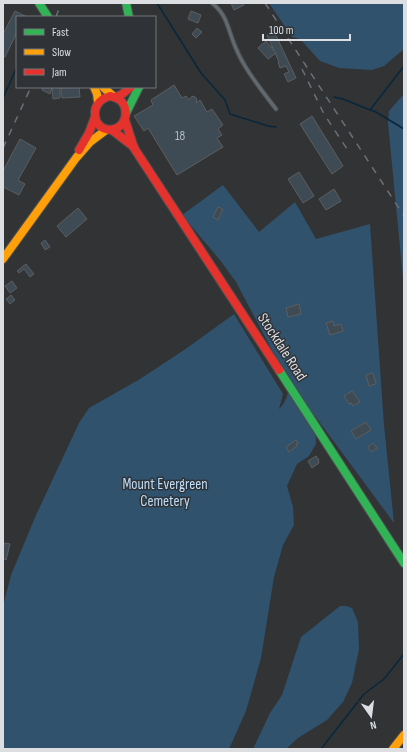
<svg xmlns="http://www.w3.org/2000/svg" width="407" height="752" font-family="'Sofia Sans Condensed',sans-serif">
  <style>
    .green { fill: #30526d }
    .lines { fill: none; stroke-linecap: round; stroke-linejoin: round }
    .stream { stroke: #07273d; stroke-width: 1.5 }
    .building { fill: #3e4b54; stroke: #5c5e60 }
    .lane-casing { stroke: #4d4e50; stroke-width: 5 }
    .fast-casing { stroke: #4d4e50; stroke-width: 10 }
    .slow-casing { stroke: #4d4e50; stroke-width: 10 }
    .jam-casing { stroke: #4d4e50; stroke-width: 10 }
    .lane { stroke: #626a71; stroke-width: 3 }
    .fast { stroke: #30b455; stroke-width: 8 }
    .slow { stroke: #ff9f0a; stroke-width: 8 }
    .jam { stroke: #e5322d; stroke-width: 8 }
    .rail { stroke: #6c7075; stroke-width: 1.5; stroke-dasharray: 7 7; stroke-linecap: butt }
    .labels { text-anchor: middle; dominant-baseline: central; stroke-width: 3; stroke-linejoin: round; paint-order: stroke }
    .number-label { font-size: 13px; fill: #b4b9be }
    .street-label { font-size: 15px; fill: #dcdee1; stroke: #2f3337 }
    .park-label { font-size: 15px; fill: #bddefa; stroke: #2f3337 }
  </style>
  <rect width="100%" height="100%" fill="#313335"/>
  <g class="green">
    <path d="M269,3H404V49L384,66L372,70L339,68L320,61L300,39L292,37Z"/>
    <path d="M404,94V289L388,123L389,111Z"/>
    <path d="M223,185L259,232L295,202L316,239L370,224L384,425L394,523L315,416L316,444L309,456L297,464L287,486L293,507L294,525L283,545L274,577L261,658L246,711L229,749H3V606L11,575L36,515L79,423L89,408L140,379L187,348L234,314L283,394L279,409C286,403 288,393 290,384L236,282L220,260L182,215Z"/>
    <path d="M340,606H346L352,608L358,622L359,649L352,683L343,702L327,720L298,738L286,749H253L270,713L282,695L301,637Z"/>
  </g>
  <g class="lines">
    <g class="stream">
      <path d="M157,3L201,73L225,100L230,114L268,126L276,127"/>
      <path d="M334,97L343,99L370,110L376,112L404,129"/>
      <path d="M3,98L17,67"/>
      <path d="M370,110L404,66"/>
      <path d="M321,749L364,694L384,679L404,654"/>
    </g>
  </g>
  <g class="building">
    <path d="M231,3H243L244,5L234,10Z"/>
    <path d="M15,11L25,16L17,17V32L5,57L3,56V34Z"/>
    <path d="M191,11L201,15L198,23L188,19Z"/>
    <path d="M197,28L202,32L196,38L192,34Z"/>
    <path d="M274,31L296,78L288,82L284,74L289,72L286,66L280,68L278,62H279L267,35Z"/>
    <path d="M266,41L276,53L268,59L258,48Z"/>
    <path d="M174,85L182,98L186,96L189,100L191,97L194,96L197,99L196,103L200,100L207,112L212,109L223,125L218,129L222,135L217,138L223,147L177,175L148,128L144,131L134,116L153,105L151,100Z"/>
    <path d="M43,87H60V98L53,99L52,88L50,94L42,90Z"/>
    <path d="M79,87L80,97L62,98L61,88Z"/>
    <path d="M312,116L343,166L332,174L300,124Z"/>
    <path d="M20,139L36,148L18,180L25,184L19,195L3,187V171Z"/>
    <path d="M299,172L314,196L303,203L288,179Z"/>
    <path d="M334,189L341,201L326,210L319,199Z"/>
    <path d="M218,207L223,209L218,220L213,217Z"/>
    <path d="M78,208L87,219L66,237L57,226Z"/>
    <path d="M45,240L50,247L45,250L41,243Z"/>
    <path d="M26,264L34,274L30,277L24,269L19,273L17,271Z"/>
    <path d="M12,281L17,288L10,293L5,286Z"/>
    <path d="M11,295L15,300L10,304L6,299Z"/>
    <path d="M299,304L301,314L288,317L286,308Z"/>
    <path d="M333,321L334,326L341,324L343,331L330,335L326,323Z"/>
    <path d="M373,373L376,384L369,386L366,375Z"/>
    <path d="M352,391L360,402L353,406L351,403L349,404L344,396Z"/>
    <path d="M366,422L371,430L356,439L351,431Z"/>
    <path d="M296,440L298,443L296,444L297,446L289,452L286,447Z"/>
    <path d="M373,443L377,448L371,452L368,447Z"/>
    <path d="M316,456L319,460H318L319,463L312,468L308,461Z"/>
    <path d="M5,543L10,544L6,560L3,559V547Z"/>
  </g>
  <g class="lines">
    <defs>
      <path id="lane" d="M212,3C226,14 227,25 233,41C236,49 240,58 245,66C254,81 265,95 276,109"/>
      <g id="fast">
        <path d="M39,3L48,17"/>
        <path d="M126,3L129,17"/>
        <path d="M126,113L139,87"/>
        <path d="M279,370L404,563"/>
      </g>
      <g id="slow">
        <path d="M94,87L97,94L98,102"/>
        <path d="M103,87L113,96"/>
        <path d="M3,259L76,158L90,142L106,130"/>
        <path d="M393,749L404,735"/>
      </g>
      <g id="jam">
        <path d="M110,96C114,97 118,98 121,101C127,107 127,118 122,124C114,133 100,131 96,120C92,108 99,99 110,96Z"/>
        <path d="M116,97L121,95L131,87"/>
        <path d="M125,120L134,148L279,370"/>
        <path d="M112,130L134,147"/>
        <path d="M79,150L89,133L95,117"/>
      </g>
    </defs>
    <use href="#lane" class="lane-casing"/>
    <use href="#fast" class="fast-casing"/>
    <use href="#slow" class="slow-casing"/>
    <use href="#jam" class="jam-casing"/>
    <use href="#lane" class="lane"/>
    <use href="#fast" class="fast"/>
    <use href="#slow" class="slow"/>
    <use href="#jam" class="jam"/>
    <g class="rail">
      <path d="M265,3L404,216"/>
      <path d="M56,17L61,3"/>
      <path d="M302,69L324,114L347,149"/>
      <path d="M3,148L31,87"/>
    </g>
  </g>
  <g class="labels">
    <g class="number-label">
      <text x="180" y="136">18</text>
    </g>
    <g class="street-label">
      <text transform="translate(282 347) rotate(57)">Stockdale Road</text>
    </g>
    <g class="park-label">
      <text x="165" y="484">Mount Evergreen<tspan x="165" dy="17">Cemetery</tspan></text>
    </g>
  </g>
  <rect width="407" height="752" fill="none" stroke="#dcdee1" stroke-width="8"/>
  <rect x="16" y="16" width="140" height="72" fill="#2f3337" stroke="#74777b"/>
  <rect x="24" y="29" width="20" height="6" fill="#30b455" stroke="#74777b"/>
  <text x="52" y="36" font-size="12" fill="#dcdee1">Fast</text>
  <rect x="24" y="49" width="20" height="6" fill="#ff9f0a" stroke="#74777b"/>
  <text x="52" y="56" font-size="12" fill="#dcdee1">Slow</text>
  <rect x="24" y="69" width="20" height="6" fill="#e5322d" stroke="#74777b"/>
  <text x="52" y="76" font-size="12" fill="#dcdee1">Jam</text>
  <g transform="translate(371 716) rotate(166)" stroke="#2f3337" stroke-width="3" paint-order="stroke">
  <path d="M0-3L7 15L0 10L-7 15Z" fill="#dcdee1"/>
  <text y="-6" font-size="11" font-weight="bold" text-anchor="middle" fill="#dcdee1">N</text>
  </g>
  <path d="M263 34v6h87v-6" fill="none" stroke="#dcdee1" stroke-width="2"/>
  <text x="269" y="34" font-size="12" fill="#dcdee1" stroke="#2f3337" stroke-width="3" paint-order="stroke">100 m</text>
</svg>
